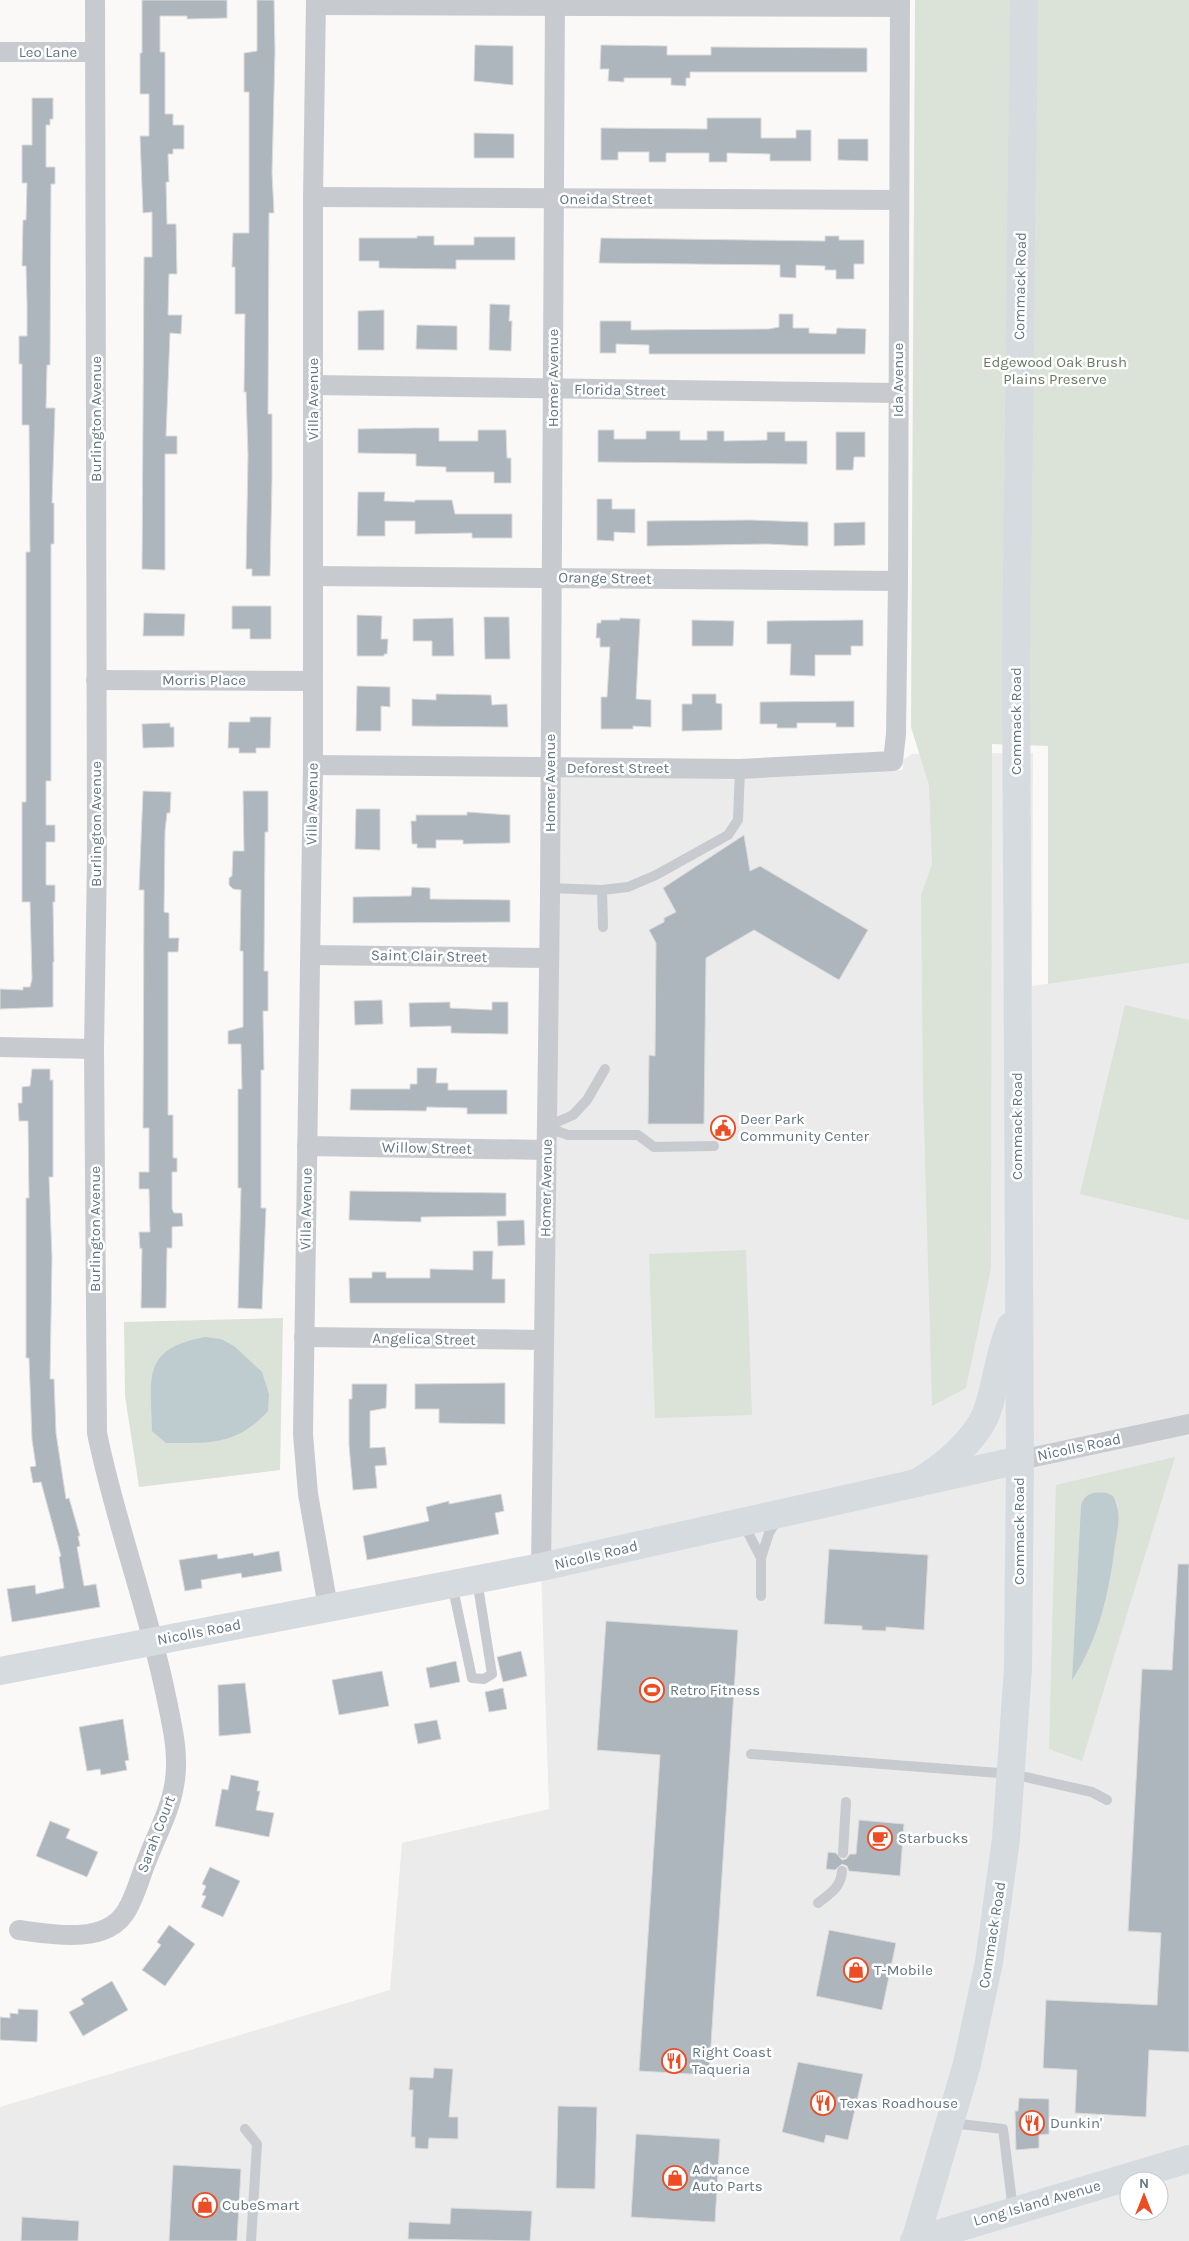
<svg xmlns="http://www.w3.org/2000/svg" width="1189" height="2241" font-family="Karla,sans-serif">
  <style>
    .built { fill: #eaebea; fill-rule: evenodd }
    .green { fill: #dbe2d8; fill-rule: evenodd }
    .water { fill: #becbcf }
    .building { fill: #adb6bc; stroke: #dbdbd9 }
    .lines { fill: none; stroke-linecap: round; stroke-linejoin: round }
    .lane { stroke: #c7cbcf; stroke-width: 10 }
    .street { stroke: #c7cbcf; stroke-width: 20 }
    .secondary { stroke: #d6dbdf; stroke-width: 28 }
    .primary { stroke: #d6dbdf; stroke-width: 28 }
    .labels { text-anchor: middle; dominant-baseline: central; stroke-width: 5; stroke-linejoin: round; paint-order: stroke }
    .street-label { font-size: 15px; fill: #637684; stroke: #fff }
    .park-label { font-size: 15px; fill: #677a62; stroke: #fff }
    .poi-label { font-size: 15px; fill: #637684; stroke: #fff; text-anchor: start }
  </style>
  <rect width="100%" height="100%" fill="#faf9f7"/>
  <path class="built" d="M1033,753L1032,986L1189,963V2241H0V2107L390,1990L402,1843L549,1809L541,1567L549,768L903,770V760L912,754ZM1129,2181H1159V2211H1129Z"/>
  <g class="green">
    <path d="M915,0H1189V963L1048,984V746L992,744L991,1268L966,1388L932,1406L923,1088L921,896L932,864L929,785L911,727Z"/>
    <path d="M1125,1005L1189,1020V1220L1080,1194Z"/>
    <path d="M746,1250L752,1415L655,1418L649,1254Z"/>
    <path d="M283,1318L280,1470L139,1487L125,1396L124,1322Z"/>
    <path d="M1175,1457L1082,1761L1049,1749L1056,1485ZM1117,1502C1120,1518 1117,1529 1115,1544C1108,1591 1100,1639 1072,1679L1081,1505Z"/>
  </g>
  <g class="water">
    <path d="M205,1337L221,1339L234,1346L262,1372L269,1394L268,1411C236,1446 210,1443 166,1443L152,1431C151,1377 141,1349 205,1337Z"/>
    <path d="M1107,1493L1113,1496C1122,1513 1118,1527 1115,1545C1109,1593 1099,1639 1072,1680L1081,1505C1086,1492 1094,1492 1107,1493Z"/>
  </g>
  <g class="building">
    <path d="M142,0H227V18L187,19V16H160V52H165V114H173V125H184V149H173V154H168L169,182H166L167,224H176L177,274H169L168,315H182L181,334L170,333L166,436H177V454H165V570L142,569L144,257H152V212L143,213L140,136H149V94H140V53H142Z"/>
    <path d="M257,0H274L275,51L272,173L274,213H269L268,414H272V480L270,576H252V569H246L248,455L246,392H244L245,314H235V267H232L233,233H249V92H244V53L257,51Z"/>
    <path d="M475,45L513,46V85L474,81Z"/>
    <path d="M601,45L667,46V55H711V47L867,48V72H690V78H686V86L671,85V78H624V82L608,81L609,69H600Z"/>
    <path d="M32,98H53V119H50V125H46V167H55V184H51L50,365H47L46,408H55L52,503H54V544H51V781H46V825H55V842H46V885H55V902H53L54,962H53V1007L0,1009V989L23,990V987H30L32,979L30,902H22V802H26V552H30L29,425H22V364H19V336H27V303L26,266H22L23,220H26L27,183H22V145H32Z"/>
    <path d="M707,118H761V138H796V130H811V161H770V154L727,153V162H709V153H666V162H649V152H618V160H601V128L707,129Z"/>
    <path d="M474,133L514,134V158H474Z"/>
    <path d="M838,139H868V161L838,160Z"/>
    <path d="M417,236H434V245H474V237H515V260H456V269L379,268V261H359V238H417Z"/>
    <path d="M825,236H839V240H864V264H854V279H836V270H825V266L796,265V278L780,277V265L599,263L601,238L825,241Z"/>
    <path d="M490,304L510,305L509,321H512L511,351L489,350Z"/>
    <path d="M384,310V350H358V311Z"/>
    <path d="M779,314H793V328H809V333L836,334L837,328L866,329L865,354H649V345L616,344V353H600V321H631V330L769,329L779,327Z"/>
    <path d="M417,325L457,326V350L416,349Z"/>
    <path d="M416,428H439V441H478V430H506L507,458H511V483H494V472H446V467L416,466V454L358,453V429Z"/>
    <path d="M598,430H614V439H646V431H680V440H707V431H724V441L767,440V432H785V441H807V464L598,462Z"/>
    <path d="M836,432H865V457H854L853,470H836Z"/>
    <path d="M358,492H385L384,501L415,502V500H452L455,514H512V538H472V533L415,534V521H385V536H357Z"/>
    <path d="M597,499H612V509H635V533L614,532V541L597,540Z"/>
    <path d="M749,520L808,522V546L767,544L647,546V521Z"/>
    <path d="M865,522V545L834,546V523Z"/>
    <path d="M232,606H271V639H250V629H232Z"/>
    <path d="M144,613L185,614L184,636H143Z"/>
    <path d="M357,615L382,616L381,639H388L387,654H384V656H357Z"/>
    <path d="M484,617H509L510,659H485Z"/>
    <path d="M453,618L454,656H432V641H413V619Z"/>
    <path d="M620,618L640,619L636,699L651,700V727L633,726V729H601V697H607L610,647H600V638H596L597,623H601V620H620Z"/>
    <path d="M692,620L734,621L733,646H692Z"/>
    <path d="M863,620V646H851V655H815V676L790,675L791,644H767V621Z"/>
    <path d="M357,686L390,687V707L381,706V731H356Z"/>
    <path d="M436,694L491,695L492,705L507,704L508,727L412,726V699L436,700Z"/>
    <path d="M692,694H716V703L722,704V730L682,731V704H692Z"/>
    <path d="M854,701V727H836V723H797V728H777V724H760V702Z"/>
    <path d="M250,717H271L270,748H256V753H239V748H228L229,722H250Z"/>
    <path d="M170,723V727H174V747L143,748L142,724Z"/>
    <path d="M143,791L171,792L170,813H167L165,831L164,912L169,913V938H179L178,952H168V1115H173V1158H177V1172H172V1209L174,1213H182L183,1226L172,1227V1248H167L166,1308H141L142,1248L140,1249L139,1232H150L149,1189H139V1172H149V1128H143L144,890H139Z"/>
    <path d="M243,791H268V832H265L264,971H268V1011H263L264,1070H261V1208H266L262,1309L238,1308L241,1188H238V1089H242L241,1044H228V1031L243,1027V951H240L241,890L233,889L229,885V878L232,876L233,851H244Z"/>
    <path d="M356,809H380V850L355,849Z"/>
    <path d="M467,812L510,815V843L463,844V840H436V848H417V844H412L411,821H416V815H467Z"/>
    <path d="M744,835L750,871L760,866L868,930L839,980L754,930L706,958L704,1124H648L649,1055L655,1056L656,943L649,930L664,922V918L676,912L663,888Z"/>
    <path d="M412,887L430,888V899L510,900V922L353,923V897L411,896Z"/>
    <path d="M382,1000L383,1024L355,1025L354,1001Z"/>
    <path d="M450,1002V1008L492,1010V1002H508V1034L451,1033V1026L410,1027L409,1003Z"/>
    <path d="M417,1068H437L436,1083H448V1090H507V1114H467V1108L427,1107L426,1111L350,1110L351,1089H410V1084H417Z"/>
    <path d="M32,1069H50V1080H53V1177H49L52,1258L50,1379H54L56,1433L66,1499L69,1498L80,1536H78L80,1546L77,1547L84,1586L96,1584L100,1607L12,1622L7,1589L35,1585L36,1594L64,1588L59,1557L61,1556L41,1482L33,1483L30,1467L36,1466L32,1440L29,1358H26V1198H29L28,1121H19L18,1103H22V1087L30,1086Z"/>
    <path d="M350,1191L506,1193V1216L421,1217V1222L349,1220Z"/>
    <path d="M524,1220L525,1245L498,1246L497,1221Z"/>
    <path d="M473,1251H493L492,1279H505V1303H350L349,1278H372V1272H386V1278H430V1269L473,1270Z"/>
    <path d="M505,1383V1424L439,1423V1409H415V1384Z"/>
    <path d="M352,1384H387L386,1408L370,1411V1448L385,1447L387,1465L375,1466L377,1488L353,1490L349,1445V1399H352Z"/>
    <path d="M501,1494L504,1511L495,1513L499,1534L367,1560L363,1536L429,1521L426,1507L449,1501V1504Z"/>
    <path d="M829,1549L928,1555L924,1630L886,1627V1631L862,1630V1626L824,1624Z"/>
    <path d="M279,1551L282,1571L242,1578L241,1573L201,1580L202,1588L185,1591L179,1560L217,1554L218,1559L253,1553L254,1556Z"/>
    <path d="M1178,1564H1189V2052L1149,2050L1146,2117L1075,2113L1077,2070L1043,2068L1046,2000L1157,2005L1161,1933L1128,1931L1142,1669L1172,1670Z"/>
    <path d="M606,1621L738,1630L709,2075L639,2071L660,1755L597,1750Z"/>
    <path d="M521,1651L527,1676L503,1682L497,1657Z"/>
    <path d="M456,1661L460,1682L430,1688L426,1668Z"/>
    <path d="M382,1671L389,1706L339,1715L332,1680Z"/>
    <path d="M245,1683L251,1733L219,1736L218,1685Z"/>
    <path d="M503,1688L507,1709L489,1712L485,1692Z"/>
    <path d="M123,1719L129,1760L125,1761L127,1770L101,1775L100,1769L87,1771L79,1727Z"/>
    <path d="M437,1720L441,1739L418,1744L414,1724Z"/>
    <path d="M231,1775L259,1781L257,1791H260L256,1810L274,1813L269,1837L215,1826L222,1789L228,1790Z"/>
    <path d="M859,1820L904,1824L900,1876L849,1871L847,1866L842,1864L835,1870L826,1869L828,1852L836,1853L842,1860L846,1859L850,1854H856Z"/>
    <path d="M50,1821L70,1829L66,1838L98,1852L87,1877L36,1856Z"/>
    <path d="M210,1867L240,1881L223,1917L201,1907L206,1896L202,1895L206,1886L202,1884Z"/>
    <path d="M169,1925L195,1944L165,1986L142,1970L161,1945L157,1942Z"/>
    <path d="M829,1930L896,1943L882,2010L816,1996Z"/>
    <path d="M112,1981L128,2010L83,2036L69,2012L84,2004L81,1999Z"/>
    <path d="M18,2009L38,2010L37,2042L0,2040V2017L10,2018V2013L18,2014Z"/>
    <path d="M798,2062L863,2074L848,2140L826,2135L824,2143L782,2132Z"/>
    <path d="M434,2068L453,2069L449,2117H458V2139L429,2138L428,2149L415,2148V2137H411L413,2090H409L410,2077L433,2078Z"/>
    <path d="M1019,2098L1049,2099V2134L1039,2135V2148L1016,2150L1015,2111H1018Z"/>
    <path d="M558,2106L597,2107L595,2189L556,2188Z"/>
    <path d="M636,2134L720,2139L715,2222L631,2217Z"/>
    <path d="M173,2165L241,2169L237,2241H169Z"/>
    <path d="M451,2208L532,2211L530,2241L408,2239L409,2222L450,2224Z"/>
    <path d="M22,2217L79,2221L78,2241H21Z"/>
  </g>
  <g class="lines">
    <g class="lane">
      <path d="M550,888L602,890"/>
      <path d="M603,927L602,890L628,887L656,875L728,835L738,820L740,769"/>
      <path d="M546,1127L568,1135H638L654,1147L714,1146"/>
      <path d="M546,1127L573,1115L587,1100L605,1069"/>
      <path d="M743,1523L761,1558L769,1533L777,1520"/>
      <path d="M761,1558V1596"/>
      <path d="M452,1584L472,1678L484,1679L492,1674L477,1580"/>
      <path d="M751,1754L1012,1774L1092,1792L1107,1800"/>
      <path d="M843,1853L846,1802"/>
      <path d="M818,1903C831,1893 841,1887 842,1871"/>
      <path d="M951,2123L1003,2129L1013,2210"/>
      <path d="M245,2129L257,2144L251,2241"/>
    </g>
    <g class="street">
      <path d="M316,0L313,197V765L303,1434L308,1494L328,1607"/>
      <path d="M316,5L900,7"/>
      <path d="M0,52H95"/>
      <path d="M313,197L899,200"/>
      <path d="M313,385L898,393"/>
      <path d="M313,576L898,581"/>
      <path d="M96,680L312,681"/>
      <path d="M313,765L740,769L893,761L896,734L898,581L900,0"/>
      <path d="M311,955L548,958"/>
      <path d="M0,1047L94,1049"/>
      <path d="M307,1146L546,1150"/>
      <path d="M304,1337L543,1340"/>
      <path d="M1020,1460L1189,1424"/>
      <path d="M541,1567L550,898L555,0"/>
      <path d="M19,1930C51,1934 104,1945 125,1913C135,1898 140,1877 147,1860C156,1836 170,1811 174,1786C180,1756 172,1725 166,1696C148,1607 115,1522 97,1433L94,1049L97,859L95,0"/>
    </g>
    <g class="secondary">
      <path d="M0,1671L541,1567L1020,1460"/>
      <path d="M914,2241L1189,2159"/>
    </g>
    <g class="primary">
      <path d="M916,1483C941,1469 975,1441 986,1414C997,1385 998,1354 1011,1326"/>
      <path d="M915,2241L967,2064L989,1962L1006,1839L1018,1668L1020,1460L1016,670L1024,0"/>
    </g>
  </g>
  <defs>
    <symbol id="civic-ring" viewBox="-11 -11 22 22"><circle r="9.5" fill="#fff" stroke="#ed4d24" stroke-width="1.5"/><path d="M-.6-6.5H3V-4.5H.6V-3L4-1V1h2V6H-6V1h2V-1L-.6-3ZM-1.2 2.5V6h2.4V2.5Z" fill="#ed4d24"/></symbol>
    <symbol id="stadium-ring" viewBox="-11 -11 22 22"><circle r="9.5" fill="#fff" stroke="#ed4d24" stroke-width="1.5"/><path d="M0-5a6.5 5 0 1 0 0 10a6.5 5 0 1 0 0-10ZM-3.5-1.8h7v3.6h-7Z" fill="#ed4d24"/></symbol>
    <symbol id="cafe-ring" viewBox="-11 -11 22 22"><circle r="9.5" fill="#fff" stroke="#ed4d24" stroke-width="1.5"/><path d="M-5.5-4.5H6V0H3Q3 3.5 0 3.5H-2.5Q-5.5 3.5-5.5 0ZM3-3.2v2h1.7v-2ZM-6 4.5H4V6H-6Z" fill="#ed4d24"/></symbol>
    <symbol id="shop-ring" viewBox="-11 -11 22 22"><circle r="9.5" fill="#fff" stroke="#ed4d24" stroke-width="1.5"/><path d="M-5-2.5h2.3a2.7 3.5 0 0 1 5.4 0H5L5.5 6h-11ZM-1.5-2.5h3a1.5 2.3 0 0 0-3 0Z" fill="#ed4d24"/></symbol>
    <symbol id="restaurant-ring" viewBox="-11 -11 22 22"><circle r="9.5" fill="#fff" stroke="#ed4d24" stroke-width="1.5"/><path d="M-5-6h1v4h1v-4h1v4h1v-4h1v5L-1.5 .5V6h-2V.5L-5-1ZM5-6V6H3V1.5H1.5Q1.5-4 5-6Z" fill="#ed4d24"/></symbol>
  </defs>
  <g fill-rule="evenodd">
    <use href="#civic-ring" x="709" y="1114" width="28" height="28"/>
    <use href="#stadium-ring" x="638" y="1676" width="28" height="28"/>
    <use href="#cafe-ring" x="866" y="1824" width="28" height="28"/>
    <use href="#shop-ring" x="842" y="1956" width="28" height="28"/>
    <use href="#restaurant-ring" x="660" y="2047" width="28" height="28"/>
    <use href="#restaurant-ring" x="809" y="2089" width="28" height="28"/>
    <use href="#restaurant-ring" x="1018" y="2109" width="28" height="28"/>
    <use href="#shop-ring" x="661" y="2164" width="28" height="28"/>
    <use href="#shop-ring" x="191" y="2191" width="28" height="28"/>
  </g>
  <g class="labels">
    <g class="street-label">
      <text x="48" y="52">Leo Lane</text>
      <text x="606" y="199">Oneida Street</text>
      <text transform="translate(1020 286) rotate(-89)">Commack Road</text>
      <text transform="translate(553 378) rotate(-90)">Homer Avenue</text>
      <text transform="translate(898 380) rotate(-90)">Ida Avenue</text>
      <text transform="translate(620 390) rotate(1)">Florida Street</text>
      <text transform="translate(313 399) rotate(-90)">Villa Avenue</text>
      <text transform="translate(96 419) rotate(-90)">Burlington Avenue</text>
      <text transform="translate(605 578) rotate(1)">Orange Street</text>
      <text x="204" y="680">Morris Place</text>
      <text transform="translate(1016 721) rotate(-90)">Commack Road</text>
      <text x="618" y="768">Deforest Street</text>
      <text transform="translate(550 783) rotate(-90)">Homer Avenue</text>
      <text transform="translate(312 804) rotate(-89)">Villa Avenue</text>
      <text transform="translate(96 824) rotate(-90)">Burlington Avenue</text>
      <text transform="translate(429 956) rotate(1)">Saint Clair Street</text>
      <text transform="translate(1017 1126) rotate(-90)">Commack Road</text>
      <text transform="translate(427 1148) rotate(1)">Willow Street</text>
      <text transform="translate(546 1188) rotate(-89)">Homer Avenue</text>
      <text transform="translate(306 1209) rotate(-89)">Villa Avenue</text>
      <text transform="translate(95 1229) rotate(-90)">Burlington Avenue</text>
      <text transform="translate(424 1339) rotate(1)">Angelica Street</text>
      <text transform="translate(1079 1447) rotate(-12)">Nicolls Road</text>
      <text transform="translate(1019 1531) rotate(-90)">Commack Road</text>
      <text transform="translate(596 1555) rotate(-13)">Nicolls Road</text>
      <text transform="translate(199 1632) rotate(-11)">Nicolls Road</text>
      <text transform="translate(156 1834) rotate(-69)">Sarah Court</text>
      <text transform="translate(992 1935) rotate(-81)">Commack Road</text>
      <text transform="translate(1037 2203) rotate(-16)">Long Island Avenue</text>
    </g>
    <g class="park-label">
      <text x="1055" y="362">Edgewood Oak Brush<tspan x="1055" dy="17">Plains Preserve</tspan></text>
    </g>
    <g class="poi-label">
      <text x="740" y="1119">Deer Park<tspan x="740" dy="17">Community Center</tspan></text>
      <text x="670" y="1690">Retro Fitness</text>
      <text x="898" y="1838">Starbucks</text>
      <text x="874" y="1970">T-Mobile</text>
      <text x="692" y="2052">Right Coast<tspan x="692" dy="17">Taqueria</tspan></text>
      <text x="840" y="2103">Texas Roadhouse</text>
      <text x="1050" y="2123">Dunkin'</text>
      <text x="692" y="2169">Advance<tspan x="692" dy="17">Auto Parts</tspan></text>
      <text x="222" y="2205">CubeSmart</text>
    </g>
  </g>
  <g transform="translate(1144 2196)"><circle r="24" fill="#ffffff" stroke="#c1c8ce"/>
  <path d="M0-4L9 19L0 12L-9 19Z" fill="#ed4d24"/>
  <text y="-8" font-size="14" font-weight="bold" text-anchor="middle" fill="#637684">N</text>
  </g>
</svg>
